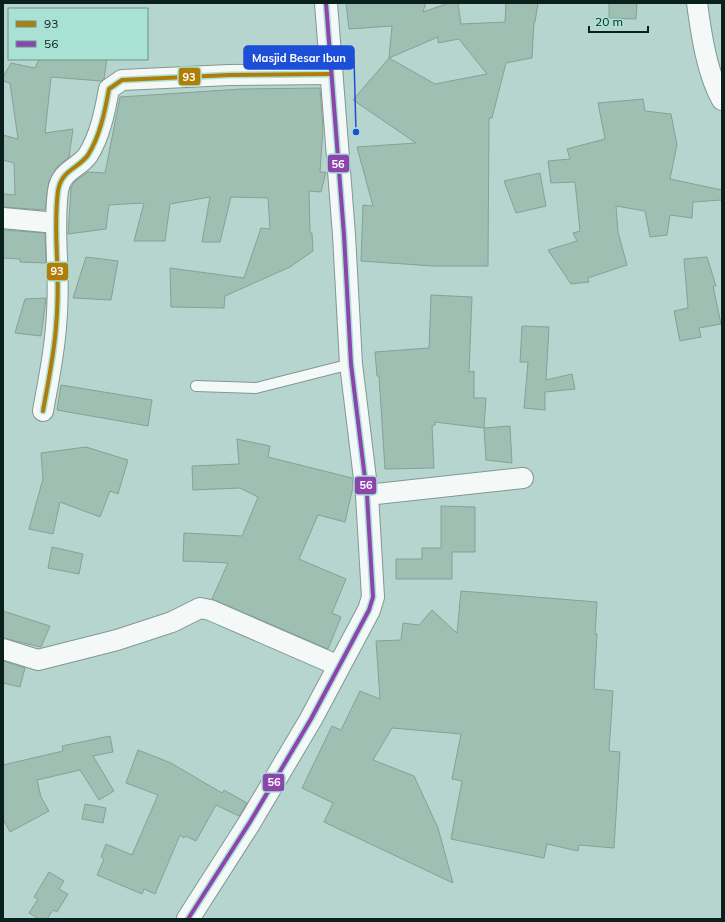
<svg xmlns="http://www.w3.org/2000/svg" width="725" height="922" font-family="Mulish,sans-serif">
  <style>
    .building { fill: #9ebfb1; stroke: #899f97; fill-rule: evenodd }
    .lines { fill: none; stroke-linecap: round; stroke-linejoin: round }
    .lane-casing { stroke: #809893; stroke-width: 12 }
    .street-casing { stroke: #809893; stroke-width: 22 }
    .secondary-casing { stroke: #809893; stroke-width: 24 }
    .lane { stroke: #f4f9f8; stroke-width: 10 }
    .street { stroke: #f4f9f8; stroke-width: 20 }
    .secondary { stroke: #f4f9f8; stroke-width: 22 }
    .bus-1-casing { stroke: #a9e2d4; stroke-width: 7 }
    .bus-2-casing { stroke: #a9e2d4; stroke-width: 7 }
    .bus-1 { stroke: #b07e08; stroke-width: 4 }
    .bus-2 { stroke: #8e44ad; stroke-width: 4 }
    .leader { fill: none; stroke: #1d4ed8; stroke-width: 1.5 }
    .callout-dot { fill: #1d4ed8; stroke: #a9e2d4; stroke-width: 1.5 }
    .callout { fill: #1d4ed8; stroke: #1d4ed8; stroke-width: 1.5 }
    .callout-label { font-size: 11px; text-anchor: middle; font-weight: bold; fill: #fff }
    .line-badge { stroke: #a9e2d4; stroke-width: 1.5 }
    .badge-label { font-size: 11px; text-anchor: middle; font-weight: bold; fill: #fff }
  </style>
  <rect width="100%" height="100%" fill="#b6d5ce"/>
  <g class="building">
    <path d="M346,3H426L423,12L449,3H458L461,24L505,22L506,3H538L535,22H534L532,58L506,63L492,118H489L488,266H433L361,261L363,205L373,206L357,147L416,143L353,100L389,58L392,26L349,29ZM438,37V43L459,39L487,74L435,84L389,58Z"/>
    <path d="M609,3H637L636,19L609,18Z"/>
    <path d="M39,59H107L104,79L101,81L51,77L45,133L73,129L69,157L57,167L49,181L45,210L3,207V194L15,195L14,163L3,160V135L18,139L10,83L3,81V77L11,63L35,68Z"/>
    <path d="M320,88L323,128L320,172H326L321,192L309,191L310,233H312L313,251L290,267L225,296L224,308L171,307L170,268L244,278L261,228L270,229L268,198L231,197L220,242H202L210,197L170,204L165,241H134L144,203L109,205L106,229L68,234L71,188L74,182L88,172L105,173L120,97L241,89Z"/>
    <path d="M643,99L645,111L671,114L677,145L670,179L722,190V200L693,202L692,218L670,215L667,235L650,237L645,211L616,206L618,232L627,265L588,278L589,282L571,284L548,250L577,241L573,233L580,231L575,182L551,183L548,161L570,159L567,149L605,139L598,103Z"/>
    <path d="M540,173L546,206L516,213L504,181Z"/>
    <path d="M3,230L45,233L46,263L20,262V259L3,258Z"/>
    <path d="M86,257L118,261L111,300L73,298Z"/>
    <path d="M707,257L716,286H713L721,324L699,328L701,337L680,341L674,311L688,308L684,259Z"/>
    <path d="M431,295L472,297L469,372L474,371V398H486L484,428L435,422V425L432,426L434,468L385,469L379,376H377L375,352L429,348Z"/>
    <path d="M46,298L41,336L15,333L25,299Z"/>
    <path d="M522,326L549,327L546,380L572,374L575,389L545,392V410L524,408L528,362H520Z"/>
    <path d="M61,385L152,400L148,426L57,410Z"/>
    <path d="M510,426L512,463L486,460L484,428Z"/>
    <path d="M237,439L270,446L268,457L352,478L353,487L345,522L318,515L299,559L346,579L332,613L341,617L328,649L212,599L228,563L183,561L184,533L242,536L258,497L240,488L193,490L192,466L239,464Z"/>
    <path d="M86,447L128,460L118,494L110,491L100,517L60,502L53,534L29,529L43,479L41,453Z"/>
    <path d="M441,506L475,507V552H452V579H396V559H422V548H441Z"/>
    <path d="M52,547L83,554L79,574L48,568Z"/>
    <path d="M461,591L597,602L595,634H597L594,689L613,691L609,751L620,752L614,848L579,845L578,851L547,844L544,858L451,839L462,781L452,779L461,734L392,728L373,760L414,776L438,828L453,883L324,822L333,803L302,788L332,726L341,730L360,691L380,699L376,641L401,640L403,623L419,625L432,610L457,633Z"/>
    <path d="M3,611L50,626L41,647L3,638Z"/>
    <path d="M3,661L25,668L20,687L3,683Z"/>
    <path d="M110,736L113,752L93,756L114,791L99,800L80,770L37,780L41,797L49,811L10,832L3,819V765L63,751L62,746Z"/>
    <path d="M138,750L171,763L222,793L224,790L247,803L239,816L216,805L196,841L186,836L184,838L180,835L155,894L144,889L142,894L97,875L104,859L101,857L106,844L132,855L158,795L126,783Z"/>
    <path d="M85,804L106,808L103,823L82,819Z"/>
    <path d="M49,872L64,881L59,889L68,894L57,912L53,910L47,919H39L29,913L38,899L34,897Z"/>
  </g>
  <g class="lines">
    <defs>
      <path id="lane" d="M196,386L256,388L351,364"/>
      <g id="street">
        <path d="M697,3C701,33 707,74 722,100"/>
        <path d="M3,218L56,223"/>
        <path d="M43,411C48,383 54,355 56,327C58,305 58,280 57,258C56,236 55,213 58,191C61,170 78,169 88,155C100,136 105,111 109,89L122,80L229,75L330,74"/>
        <path d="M367,495L523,478"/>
        <path d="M3,649L38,660L117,640L172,622L200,608L210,610L339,666"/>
      </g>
      <path id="secondary" d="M188,919L250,822L311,719L369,610L373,597L367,495L351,364L344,235L326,3"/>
    </defs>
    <use href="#lane" class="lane-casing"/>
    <use href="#street" class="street-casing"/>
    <use href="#secondary" class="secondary-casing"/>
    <use href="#lane" class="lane"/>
    <use href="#street" class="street"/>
    <use href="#secondary" class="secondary"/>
    <defs>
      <path id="bus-1" d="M43,411C48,383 54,355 56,327C58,305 58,280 57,258C56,236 55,213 58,191C61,170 78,169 88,155C100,136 105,111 109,89L122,80L229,75L330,74"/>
      <path id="bus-2" d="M188,919L250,822L311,719L369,610L373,597L367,495L351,364L344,235L326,3"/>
    </defs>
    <use href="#bus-1" class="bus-1-casing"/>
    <use href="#bus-2" class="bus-2-casing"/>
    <use href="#bus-1" class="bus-1"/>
    <use href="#bus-2" class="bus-2"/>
  </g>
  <path class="leader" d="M356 132L354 58"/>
  <circle class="callout-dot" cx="356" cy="132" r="4"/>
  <rect class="callout" x="244" y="46" width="110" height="23" rx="4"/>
  <g class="callout-label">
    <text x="299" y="62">Masjid Besar Ibun</text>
  </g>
  <g class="line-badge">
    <rect x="178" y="67" width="23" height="19" rx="4" fill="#b07e08"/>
    <rect x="327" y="154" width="23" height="19" rx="4" fill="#8e44ad"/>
    <rect x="46" y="262" width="23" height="19" rx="4" fill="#b07e08"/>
    <rect x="354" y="476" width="23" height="19" rx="4" fill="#8e44ad"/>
    <rect x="262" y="773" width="23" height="19" rx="4" fill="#8e44ad"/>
  </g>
  <g class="badge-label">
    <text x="189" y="81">93</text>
    <text x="338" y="168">56</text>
    <text x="57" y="275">93</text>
    <text x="366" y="489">56</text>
    <text x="274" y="786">56</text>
  </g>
  <rect width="725" height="922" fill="none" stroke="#0a201c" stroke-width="8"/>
  <rect x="8" y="8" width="140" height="52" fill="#a9e2d4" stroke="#69948a"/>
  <rect x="16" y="21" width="20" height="6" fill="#b07e08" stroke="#69948a"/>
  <text x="44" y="28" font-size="12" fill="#0a201c">93</text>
  <rect x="16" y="41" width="20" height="6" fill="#8e44ad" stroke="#69948a"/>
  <text x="44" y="48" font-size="12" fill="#0a201c">56</text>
  <path d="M589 26v6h59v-6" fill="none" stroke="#0a201c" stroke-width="2"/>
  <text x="595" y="26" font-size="12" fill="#0a201c" stroke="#a9e2d4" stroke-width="3" paint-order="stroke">20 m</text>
</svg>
